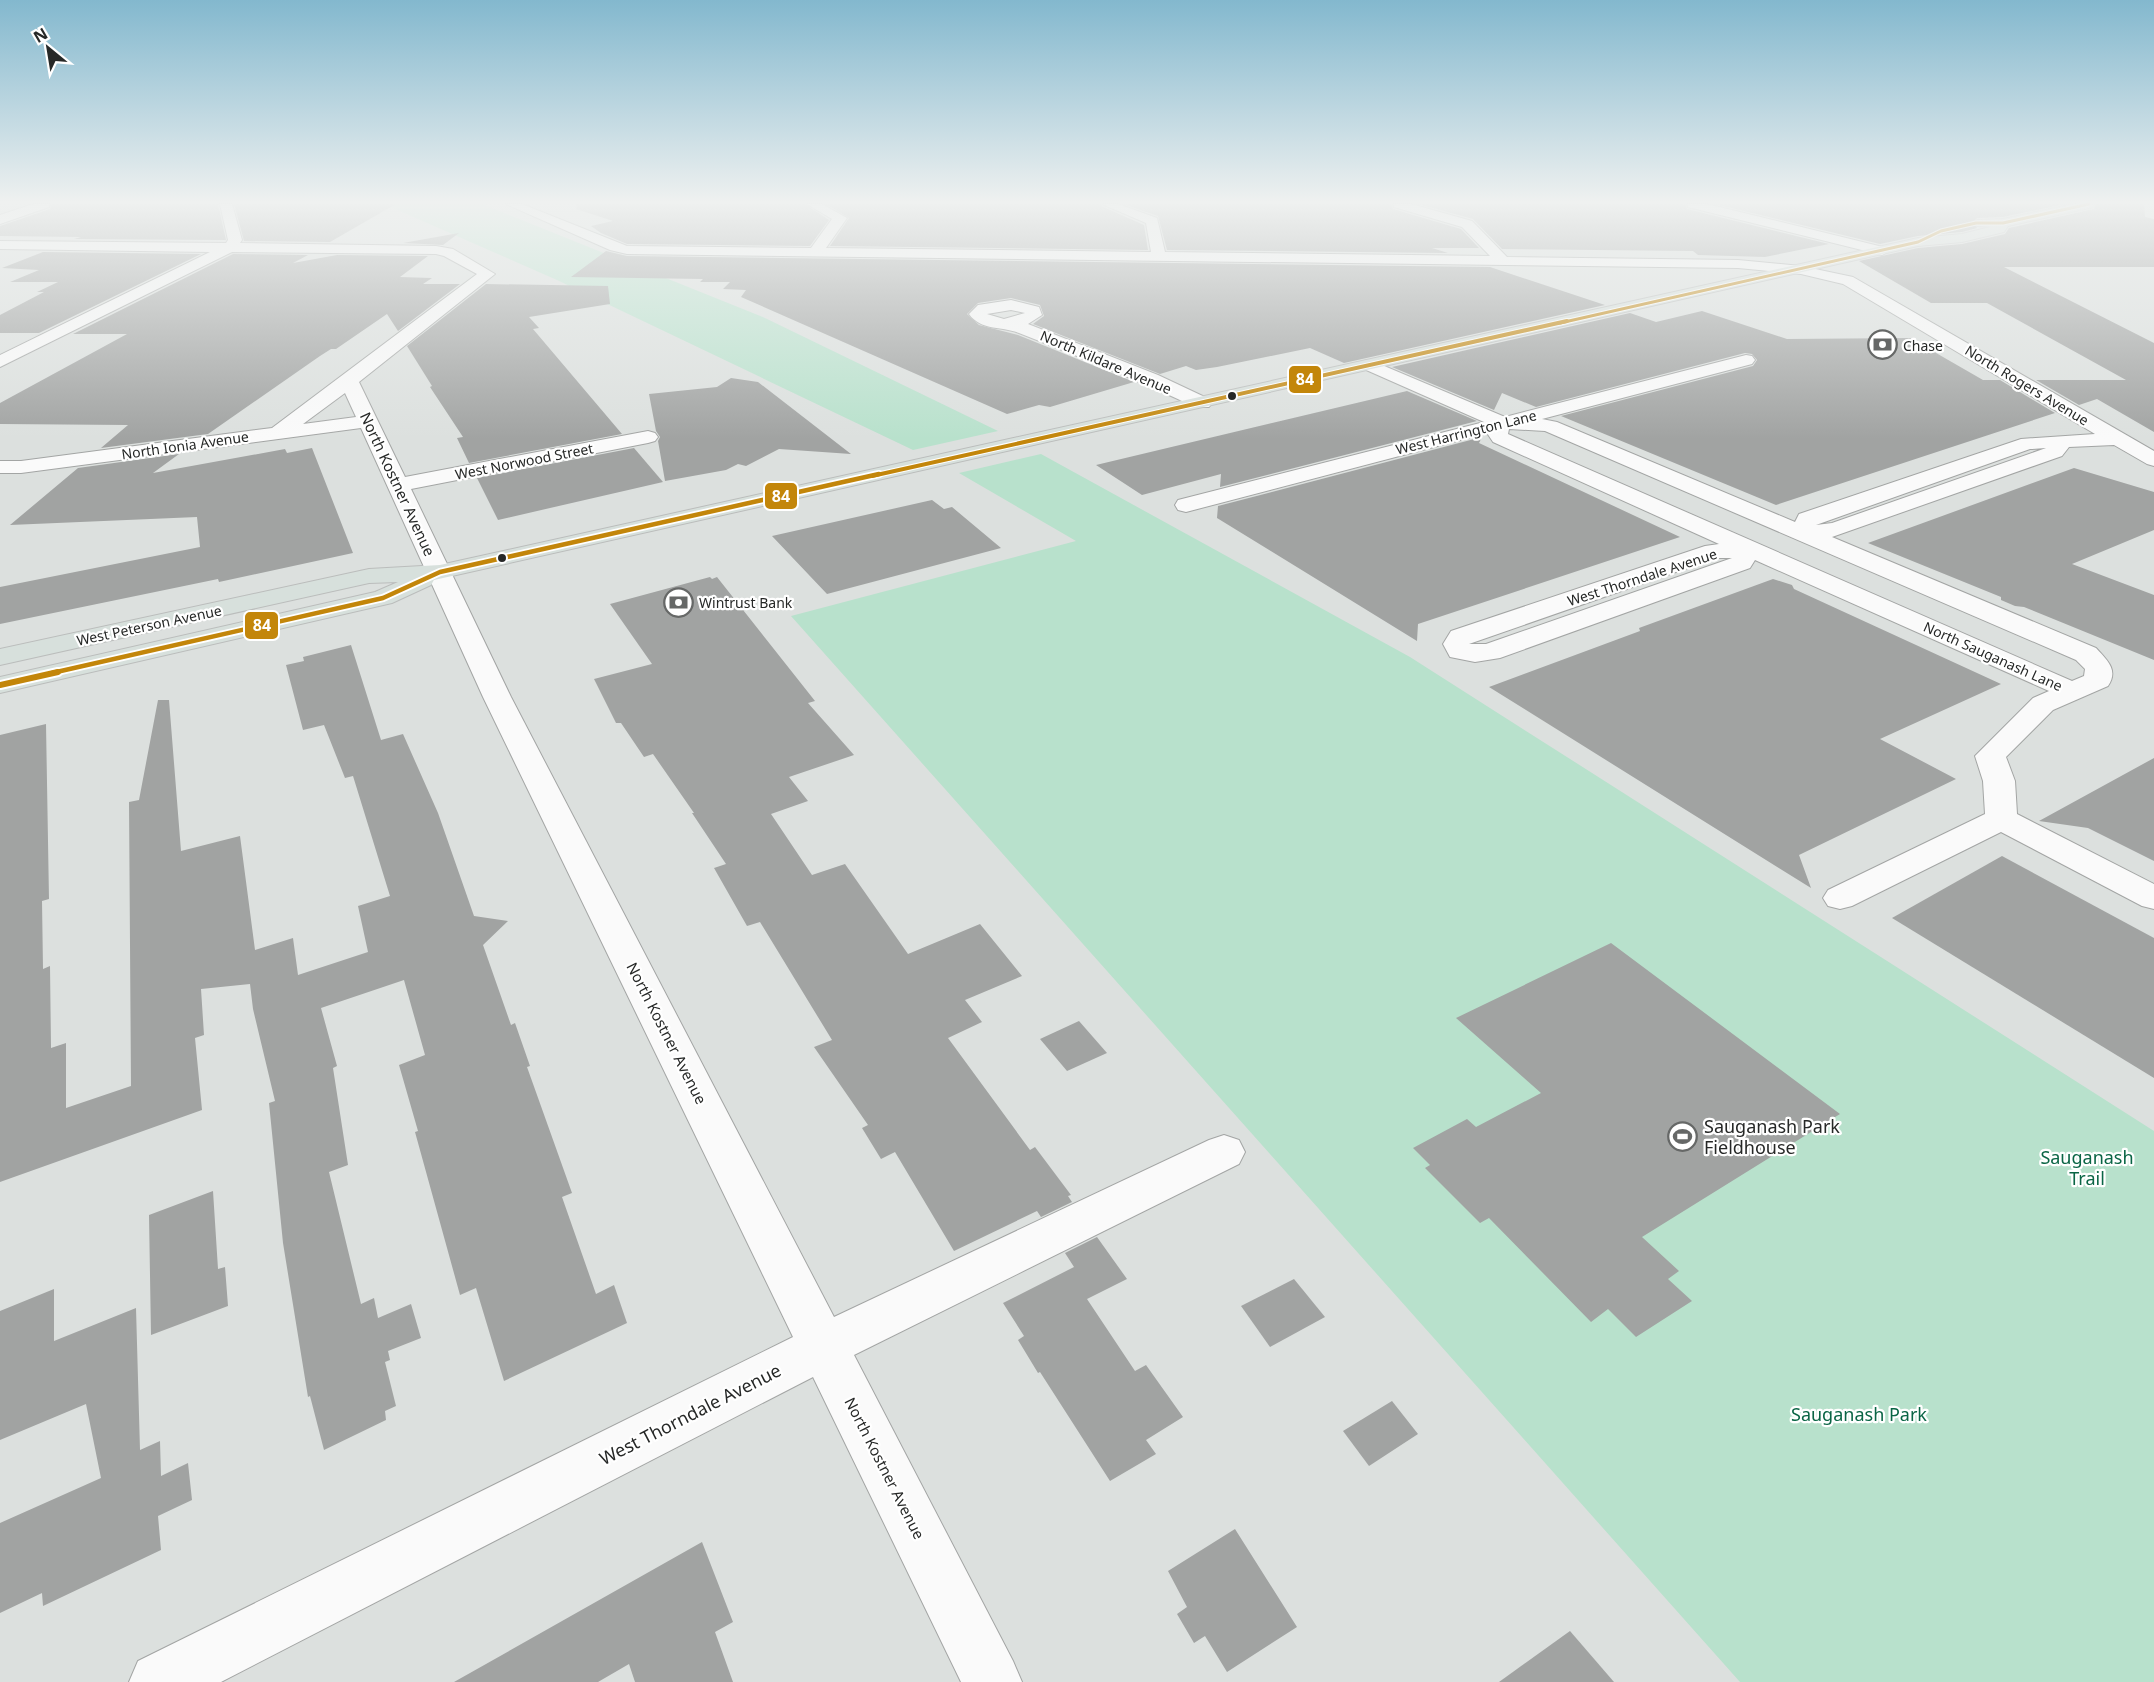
<svg xmlns="http://www.w3.org/2000/svg" width="2154" height="1682" font-family="'Noto Sans',sans-serif">
  <style>
    .green { fill: #b8e1cc }
    .building { fill: #a1a3a2 }
    .lines { fill: none; stroke-linecap: round; stroke-linejoin: round }
    .minor-casing { stroke: #a3a5a4; stroke-width: 2 }
    .major-casing { stroke: #bbbdbc; stroke-width: 2 }
    .minor { fill: #fafafa; fill-rule: evenodd }
    .major { fill: #d7e0dc; fill-rule: evenodd }
    .bus-1-far3-casing { stroke: #fff; stroke-width: 5 }
    .bus-1-far2-casing { stroke: #fff; stroke-width: 6 }
    .bus-1-far1-casing { stroke: #fff; stroke-width: 8 }
    .bus-1-casing { stroke: #fff; stroke-width: 10 }
    .bus-1-far3 { stroke: #c3860a; stroke-width: 3 }
    .bus-1-far2 { stroke: #c3860a; stroke-width: 4 }
    .bus-1-far1 { stroke: #c3860a; stroke-width: 4.5 }
    .bus-1 { stroke: #c3860a; stroke-width: 6 }
    .bus-dot { fill: #262827; stroke: #fff; stroke-width: 2 }
    .labels { text-anchor: middle; dominant-baseline: central; stroke-width: 4.5; stroke-linejoin: round; paint-order: stroke }
    .far-poi-label { font-size: 14px; fill: #262827; stroke: #fff; text-anchor: start }
    .far-street-label { font-size: 14px; fill: #262827; stroke: #fff }
    .street-label { font-size: 15px; fill: #262827; stroke: #fff }
    .near-poi-label { font-size: 18px; fill: #262827; stroke: #fff; text-anchor: start }
    .near-park-label { font-size: 18px; fill: #0a6545; stroke: #fff }
    .near-street-label { font-size: 18px; fill: #262827; stroke: #fff }
    .line-badge { stroke: #fff; stroke-width: 2 }
    .badge-label { font-size: 16px; text-anchor: middle; font-weight: bold; fill: #fff }
  </style>
  <rect width="100%" height="100%" fill="#dce0de"/>
  <g class="green">
    <path d="M384,204H482L765,318L998,431L913,450L557,280Z"/>
    <path d="M1041,454L1410,657L2154,1131V1682H1740L791,616L1076,541L959,473Z"/>
  </g>
  <g class="building">
    <path d="M52,204H218L226,240L74,239L81,237L0,236V226L50,209Z"/>
    <path d="M234,204H396L330,242L244,241Z"/>
    <path d="M577,204H805L829,220L810,246L627,244L601,233L591,226L613,221L576,209Z"/>
    <path d="M826,204H1100L1101,206L1144,225L1148,250L830,246L849,218Z"/>
    <path d="M1123,204H1391L1393,209L1461,229L1479,248H1432L1448,253L1167,250L1158,216Z"/>
    <path d="M1418,204H1685L1687,209L1829,244L1765,257L1698,255L1693,251L1502,249L1473,219Z"/>
    <path d="M1715,204H2065L2003,217L1977,218L1973,222L1977,228L1962,232L1918,236L1880,244Z"/>
    <path d="M2097,204H2144L2145,217L2154,219V267H2004L2154,343V432L2097,399L2079,405L2036,380H2126L1987,303H1931L1859,261L1918,248L1962,244L2005,234L2009,228L2094,209Z"/>
    <path d="M459,233L443,245L403,243Z"/>
    <path d="M606,251L627,256L1490,267L1605,305L1344,363L1310,348L1217,367L1196,370L1186,366L1160,374L1033,324L1044,316L1040,305L1011,298L978,303L967,314L979,325L1018,335L1134,382L1050,407L1039,405L1007,414L741,297L746,290L723,289L730,282H700L703,279L571,277Z"/>
    <path d="M43,252L201,254L39,333H0V315L44,292H37L58,282H10L39,270L2,268Z"/>
    <path d="M233,254L308,255L293,263L337,255L428,256L400,277L432,278L423,284H460L398,331L387,314L336,349H331L320,356L208,434L101,448L128,425L0,424V403L127,334H73Z"/>
    <path d="M486,284L608,286L610,304L529,317L539,328L533,329L622,434L469,463L457,438L463,437L430,387L432,386L407,346Z"/>
    <path d="M1702,311L1787,339L1910,338L1983,380H2000L2055,413L1776,505L1561,416L1753,366L1757,360L1752,354L1745,353L1536,407L1502,393L1494,410L1392,367L1630,313L1656,322Z"/>
    <path d="M731,378L758,382L851,454L779,449L746,466L738,464L726,470L665,481L658,441L660,437L656,431L649,394L717,387Z"/>
    <path d="M1407,391L1477,421L1220,487L1221,474L1142,495L1096,465Z"/>
    <path d="M1482,437L1479,443L1680,537L1418,624L1417,641L1217,518L1218,506Z"/>
    <path d="M312,448L353,553L219,582L218,579L0,624V587L200,547L197,517L10,525L78,468L179,454L153,473L285,449L287,453Z"/>
    <path d="M634,448L663,482L498,520L477,478Z"/>
    <path d="M2074,468L2154,492V530L2072,564L2154,595V660L2024,607L2015,606L2001,600V597L1868,543Z"/>
    <path d="M932,500L944,509L952,507L1001,548L827,594L772,536Z"/>
    <path d="M710,577L712,579L717,577L815,701L808,703L854,755L789,777L808,801L771,814L812,875L845,864L908,954L980,924L1022,976L965,1000L982,1022L948,1038L1030,1150L1035,1147L1071,1195L1068,1196L1072,1202L1041,1217L1037,1211L954,1251L895,1152L881,1159L862,1128L868,1125L814,1047L832,1040L760,922L747,926L714,868L726,864L692,813H694L653,754L644,757L621,723H616L594,679L652,664L610,604Z"/>
    <path d="M1773,579L1792,585L1794,589L2001,684L1880,739L1956,779L1799,855L1811,888L1489,687L1640,631L1639,628Z"/>
    <path d="M351,645L381,740L403,734L438,813L474,916L508,921L483,945L511,1025L515,1023L530,1066L527,1067L572,1193L562,1197L596,1294L614,1285L627,1323L504,1381L476,1288L460,1295L415,1132L418,1131L399,1065L425,1055L404,980L321,1008L337,1066L333,1068L348,1165L329,1172L361,1304L374,1298L378,1318L411,1304L421,1338L388,1351L390,1360L385,1362L396,1406L385,1411L386,1420L324,1450L310,1396L308,1397L283,1243L269,1103L275,1101L253,1009L250,984L201,989L204,1035L195,1038L202,1110L0,1182V735L46,724L49,899L42,901L43,969L50,966L51,1048L66,1043V1108L131,1086L129,802L139,800L158,700H169L181,851L240,836L255,950L293,938L298,975L368,952L358,906L390,896L353,776L345,778L324,725L303,730L286,665L304,661L303,657Z"/>
    <path d="M2154,758V861L2088,828L2039,821Z"/>
    <path d="M2002,856L2154,938V1078L1892,918Z"/>
    <path d="M1611,943L1840,1114L1642,1237L1679,1271L1668,1279L1692,1301L1636,1337L1608,1309L1591,1322L1489,1218L1480,1223L1425,1168L1430,1165L1413,1148L1467,1119L1476,1127L1541,1093L1456,1018Z"/>
    <path d="M1079,1021L1107,1053L1067,1071L1040,1039Z"/>
    <path d="M213,1191L218,1269L225,1267L228,1306L151,1335L149,1215Z"/>
    <path d="M1097,1237L1127,1279L1087,1299L1135,1371L1146,1365L1183,1417L1146,1440L1156,1454L1110,1481L1040,1372L1038,1373L1018,1340L1024,1336L1003,1303L1074,1267L1065,1253Z"/>
    <path d="M1294,1279L1325,1317L1270,1347L1241,1306Z"/>
    <path d="M54,1289V1341L136,1308L140,1450L160,1441L161,1476L188,1463L192,1500L158,1516L161,1550L43,1606L42,1593L0,1613V1523L101,1478L86,1404L0,1440V1311Z"/>
    <path d="M1392,1401L1418,1434L1369,1466L1343,1431Z"/>
    <path d="M1235,1529L1297,1627L1227,1672L1205,1636L1194,1643L1177,1614L1187,1607L1168,1571Z"/>
    <path d="M702,1542L733,1622L715,1632L733,1682H635L629,1664L598,1682H454Z"/>
    <path d="M1570,1631L1614,1682H1499Z"/>
  </g>
  <g class="lines">
    <defs>
      <g id="minor">
        <path d="M33,204H50L49,207L0,224V215Z"/>
        <path d="M220,204H232L242,240L240,243L436,246L453,249L495,274L359,382L405,477L648,431L655,433L658,437L655,441L648,443L411,489L511,697L834,1317L1209,1140L1224,1135L1239,1140L1245,1152L1239,1164L854,1355L1013,1661L1022,1682H961L813,1377L221,1682H129L138,1661L793,1337L483,697L361,428L21,473H0V461H21L272,428L477,274L444,256L436,254L232,252L0,367V355L210,252L0,249V241L226,243L228,240ZM345,393L356,417L303,424Z"/>
        <path d="M506,204H522L627,246L811,248L832,219L807,204H822L847,218L826,248L1151,252L1146,223L1102,204H1118L1157,218L1165,252L1490,256L1462,227L1394,207L1393,204H1411L1472,221L1507,257L1738,260L1801,266L1853,277L2154,451V466L2147,464L2114,445L2069,447L2062,456L1832,537L2096,648C2107,660 2119,670 2108,686L2053,710L2006,757L2015,781L2017,814L2154,884V909L2142,906L2001,832L1852,906L1840,909L1828,906L1823,898L1828,890L1985,814L1983,781L1975,756L2033,698L2049,691L1755,560L1750,568L1500,658L1475,662L1450,657L1443,644L1451,631L1705,546L1719,544L1493,442L1487,433L1186,512L1178,510L1175,505L1178,500L1484,422L1364,369L1361,365L1364,361L1370,360L1505,417L1746,355L1752,356L1755,360L1752,364L1542,419L1557,422L1795,522L1799,514L2021,439L2095,434L1843,284L1801,274L1738,268L627,254L610,250ZM1509,429L1545,431L2076,660L2085,669L2084,676L2072,681L1508,434ZM2046,448L1832,523L1816,525L2030,449ZM1716,558H1732L1486,644H1469Z"/>
        <path d="M1687,204H1707L1887,248L1889,251L1882,255L1688,207Z"/>
        <path d="M1011,300L1039,307L1042,315L1028,324L1158,375L1209,399L1212,403L1209,407H1195C1138,380 1078,356 1019,333C1002,326 981,331 969,314L978,305ZM1011,310L1025,313L1004,319L987,314Z"/>
      </g>
      <path id="major" d="M2074,204H2095L2094,207L2008,226L2004,232L1962,242L1918,246L434,580L431,585L392,603L0,693V677L375,592L398,582L369,583L0,665V649L369,569L440,565L1918,238L1962,234L1990,227L1977,226L1975,223L1977,220L2003,219Z"/>
    </defs>
    <use href="#minor" class="minor-casing"/>
    <use href="#major" class="major-casing"/>
    <use href="#minor" class="minor"/>
    <use href="#major" class="major"/>
    <defs>
      <path id="bus-1-far3" d="M1560,323L1918,242L1941,231L1976,223H2003L2089,204"/>
      <path id="bus-1-far2" d="M872,476L1567,321"/>
      <path id="bus-1-far1" d="M52,673L383,598L440,572L879,474"/>
      <path id="bus-1" d="M0,685L58,672"/>
    </defs>
    <use href="#bus-1-far3" class="bus-1-far3-casing"/>
    <use href="#bus-1-far2" class="bus-1-far2-casing"/>
    <use href="#bus-1-far1" class="bus-1-far1-casing"/>
    <use href="#bus-1" class="bus-1-casing"/>
    <use href="#bus-1-far3" class="bus-1-far3"/>
    <use href="#bus-1-far2" class="bus-1-far2"/>
    <use href="#bus-1-far1" class="bus-1-far1"/>
    <use href="#bus-1" class="bus-1"/>
  </g>
  <linearGradient id="sky" x2="0" y2="1"><stop stop-color="#83b8ce"/><stop offset="0.46" stop-color="#eff1f0"/><stop offset="1" stop-color="#eff1f0" stop-opacity="0"/></linearGradient>
  <rect width="2154" height="439" fill="url(#sky)"/>
  <defs>
    <symbol id="bank-ring" viewBox="-11 -11 22 22"><circle r="9.5" fill="#fff" stroke="#666867" stroke-width="1.5"/><path d="M-6-4H6V4H-6ZM0-2.3a2.3 2.3 0 1 0 0 4.6a2.3 2.3 0 1 0 0-4.6Z" fill="#666867"/></symbol>
    <symbol id="stadium-ring" viewBox="-11 -11 22 22"><circle r="9.5" fill="#fff" stroke="#666867" stroke-width="1.5"/><path d="M0-5a6.5 5 0 1 0 0 10a6.5 5 0 1 0 0-10ZM-3.5-1.8h7v3.6h-7Z" fill="#666867"/></symbol>
  </defs>
  <g fill-rule="evenodd">
    <use href="#bank-ring" x="1866" y="328" width="33" height="33"/>
    <use href="#bank-ring" x="662" y="586" width="33" height="33"/>
    <use href="#stadium-ring" x="1666" y="1120" width="33" height="33"/>
  </g>
  <g class="bus-dot">
    <circle cx="1232" cy="396" r="5"/>
    <circle cx="502" cy="558" r="5"/>
  </g>
  <g class="labels">
    <g class="far-poi-label">
      <text x="1903" y="345">Chase</text>
      <text x="699" y="602">Wintrust Bank</text>
    </g>
    <g class="far-street-label">
      <text transform="translate(1106 362) rotate(23)">North Kildare Avenue</text>
      <text transform="translate(2027 385) rotate(31)">North Rogers Avenue</text>
      <text transform="translate(1466 432) rotate(-14)">West Harrington Lane</text>
      <text transform="translate(185 445) rotate(-8)">North Ionia Avenue</text>
      <text transform="translate(524 461) rotate(-11)">West Norwood Street</text>
      <text transform="translate(1642 577) rotate(-18)">West Thorndale Avenue</text>
      <text transform="translate(149 625) rotate(-12)">West Peterson Avenue</text>
      <text transform="translate(1993 656) rotate(24)">North Sauganash Lane</text>
    </g>
    <g class="street-label">
      <text transform="translate(398 484) rotate(65)">North Kostner Avenue</text>
      <text transform="translate(667 1033) rotate(63)">North Kostner Avenue</text>
      <text transform="translate(885 1468) rotate(63)">North Kostner Avenue</text>
    </g>
    <g class="near-poi-label">
      <text x="1704" y="1126">Sauganash Park<tspan x="1704" dy="21">Fieldhouse</tspan></text>
    </g>
    <g class="near-park-label">
      <text x="2087" y="1157">Sauganash<tspan x="2087" dy="21">Trail</tspan></text>
      <text x="1859" y="1414">Sauganash Park</text>
    </g>
    <g class="near-street-label">
      <text transform="translate(690 1414) rotate(-27)">West Thorndale Avenue</text>
    </g>
  </g>
  <g class="line-badge">
    <rect x="1288" y="365" width="34" height="29" rx="6" fill="#c3860a"/>
    <rect x="764" y="482" width="34" height="28" rx="6" fill="#c3860a"/>
    <rect x="244" y="611" width="35" height="29" rx="6" fill="#c3860a"/>
  </g>
  <g class="badge-label">
    <text x="1305" y="385">84</text>
    <text x="781" y="502">84</text>
    <text x="262" y="631">84</text>
  </g>
  <g transform="translate(48 48) rotate(330)" stroke="#ffffff" stroke-width="4.5" paint-order="stroke">
  <path d="M0-4.5L10 22L0 15L-10 22Z" fill="#262827"/>
  <text y="-9" font-size="16" font-weight="bold" text-anchor="middle" fill="#262827">N</text>
  </g>
</svg>
